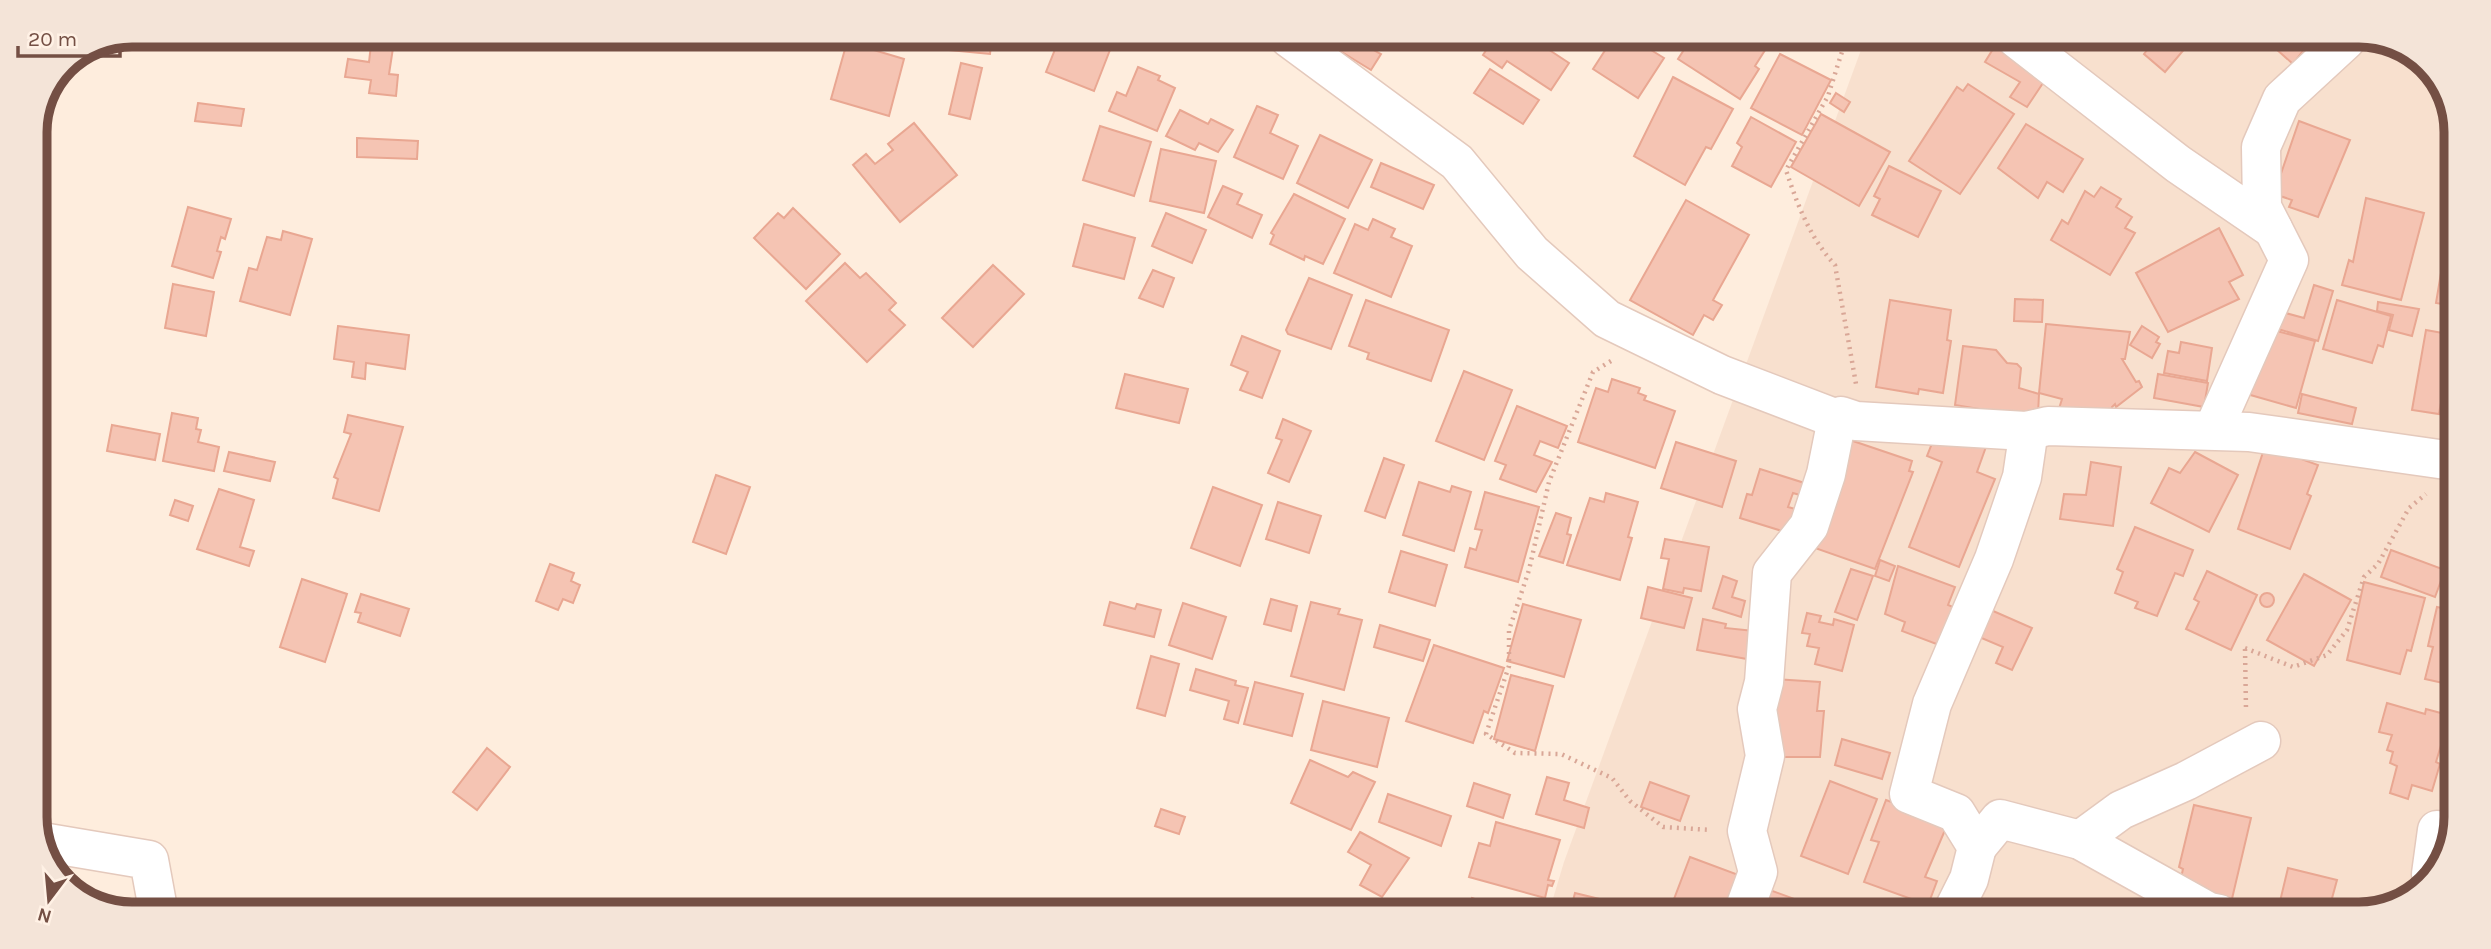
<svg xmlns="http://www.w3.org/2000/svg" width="2491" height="949" font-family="Karla,sans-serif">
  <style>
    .residential { fill: #f8e0ce }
    .building { fill: #f5c4b3; stroke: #e9a792; stroke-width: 2 }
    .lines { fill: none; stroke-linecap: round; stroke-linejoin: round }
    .minor-casing { stroke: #e4c9bc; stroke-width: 41 }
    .path { stroke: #d9a797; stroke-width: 4.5; stroke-dasharray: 2 5; stroke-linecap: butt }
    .minor { stroke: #fff; stroke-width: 38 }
    .rim { fill: none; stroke: #744f44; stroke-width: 9 }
  </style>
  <rect width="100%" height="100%" fill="#feeddd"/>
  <path class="residential" d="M1865,39L2390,40L2436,73L2456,126L2451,848L2413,897L2359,914L1549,912L1564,862Z"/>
  <g class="building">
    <path d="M155,35H178L170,46Z"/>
    <path d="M920,37H992L990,54L918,47Z"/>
    <path d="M1060,37H1115L1094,91L1046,72Z"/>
    <path d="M1319,38H1374L1368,47L1381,54L1371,70Z"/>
    <path d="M1494,38H1531L1569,63L1551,90L1507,61L1502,68L1483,55Z"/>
    <path d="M1613,38L1633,39L1664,58L1638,98L1593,69Z"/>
    <path d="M1691,39H1754L1767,47L1755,66L1759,69L1740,99L1678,59Z"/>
    <path d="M2144,40H2192L2165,72L2144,54L2151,45Z"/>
    <path d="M2266,40H2304L2308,44L2293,64Z"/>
    <path d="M1998,41L2047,77L2027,107L2010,97L2020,82L1985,62Z"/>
    <path d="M847,42L904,59L889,116L831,99Z"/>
    <path d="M371,45L393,48L389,74L398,75L396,96L369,93L371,80L345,77L348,59L369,62Z"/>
    <path d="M1780,54L1831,80L1802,135L1751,108Z"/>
    <path d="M961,63L982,68L970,119L949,114Z"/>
    <path d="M1138,67L1160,76L1158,80L1175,88L1157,131L1109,111L1117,92L1126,96Z"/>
    <path d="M1490,69L1539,100L1523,124L1474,93Z"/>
    <path d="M1673,77L1733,109L1711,149L1706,147L1685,185L1634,156Z"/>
    <path d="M1968,84L2014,114L1960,194L1909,161L1957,87L1963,91Z"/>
    <path d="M1836,93L1850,102L1844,112L1830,103Z"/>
    <path d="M198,103L244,109L241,126L195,121Z"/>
    <path d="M1257,106L1278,115L1270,133L1298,146L1283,179L1234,157Z"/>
    <path d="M1180,110L1208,124L1211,119L1233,130L1218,152L1199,143L1195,150L1166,136Z"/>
    <path d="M1821,114L1890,152L1859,206L1791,167Z"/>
    <path d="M1751,117L1796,142L1771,187L1732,166L1742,147L1737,143Z"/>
    <path d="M2299,121L2350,140L2318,217L2289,207L2292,200L2274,194Z"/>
    <path d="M914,123L957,175L900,222L853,165L866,154L875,164L893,150L888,144Z"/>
    <path d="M2026,124L2083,159L2063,192L2047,182L2038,198L1998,168Z"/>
    <path d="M1100,126L1151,142L1134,196L1083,180Z"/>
    <path d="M1320,135L1372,160L1348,208L1297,183Z"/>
    <path d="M357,138L418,141L417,159L357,157Z"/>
    <path d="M1161,149L1216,161L1204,213L1150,201Z"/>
    <path d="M1381,163L1434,185L1423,209L1371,187Z"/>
    <path d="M1889,166L1941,191L1918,237L1872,215L1880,199L1874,196Z"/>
    <path d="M1223,186L1242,194L1237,204L1262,215L1252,238L1208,217Z"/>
    <path d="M2101,187L2121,199L2116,207L2132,217L2125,228L2135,233L2110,275L2051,240L2062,220L2068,224L2085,191L2094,197Z"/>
    <path d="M1294,194L1345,219L1323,264L1305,256L1304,260L1270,244L1274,235L1271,233Z"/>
    <path d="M2366,198L2424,213L2401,300L2342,285L2349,260L2353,262Z"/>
    <path d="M1686,200L1749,235L1713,300L1722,305L1713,320L1704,315L1693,335L1630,300Z"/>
    <path d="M188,207L231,219L225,239L221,237L217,251L221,252L213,278L172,266Z"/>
    <path d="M793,208L840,254L806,289L754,238L778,213L784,218Z"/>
    <path d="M1166,213L1206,230L1192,263L1152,246Z"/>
    <path d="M1373,219L1395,229L1391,237L1412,246L1391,297L1334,273L1355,224L1368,230Z"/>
    <path d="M1084,224L1135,238L1124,279L1073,266Z"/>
    <path d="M2219,228L2243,275L2229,282L2239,299L2168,332L2136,273Z"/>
    <path d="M283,231L312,239L290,315L240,301L249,268L257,270L267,237L281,240Z"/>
    <path d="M2444,255L2455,256L2454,306L2436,303Z"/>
    <path d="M845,263L860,278L866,273L896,303L889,310L905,325L867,362L806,301Z"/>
    <path d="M993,265L1024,294L973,347L942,318Z"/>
    <path d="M1153,270L1174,278L1163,307L1139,298Z"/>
    <path d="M1309,278L1352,295L1331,349L1288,334L1286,330Z"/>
    <path d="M173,284L214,292L206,336L165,328Z"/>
    <path d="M2314,285L2333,291L2318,341L2278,329L2282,312L2304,318Z"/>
    <path d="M2015,299L2043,300L2042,322L2014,321Z"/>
    <path d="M1366,300L1449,330L1431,381L1367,359L1369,353L1349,346Z"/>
    <path d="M1890,300L1951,310L1947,340L1951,341L1943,393L1919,389L1918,394L1876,387Z"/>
    <path d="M2337,300L2391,316L2383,347L2378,345L2372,363L2323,349Z"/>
    <path d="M2378,302L2419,309L2412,336L2389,330L2393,315L2377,311Z"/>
    <path d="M2046,324L2130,332L2125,359H2122L2136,382L2139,381L2142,387L2116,407L2115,404L2112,407L2110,422L2058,412L2062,399L2039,393Z"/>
    <path d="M338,326L409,335L405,369L366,363L365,379L352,377L354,362L334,359Z"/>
    <path d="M2142,326L2159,337L2156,342L2160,344L2152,358L2130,345Z"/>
    <path d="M2273,330L2315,341L2296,408L2247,394Z"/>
    <path d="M2426,330L2454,335V394L2443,392L2439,414L2412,410Z"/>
    <path d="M1242,336L1280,351L1262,398L1240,390L1248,372L1231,365Z"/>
    <path d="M2181,342L2212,348L2207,381L2164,373L2168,351L2179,353Z"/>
    <path d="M1963,346L1996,350L2007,363L2017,364L2021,368L2019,388L2039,394L2038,414L2021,416L1955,405Z"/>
    <path d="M1464,371L1512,390L1484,460L1436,441Z"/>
    <path d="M1125,374L1188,389L1179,423L1116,408Z"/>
    <path d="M2158,374L2208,383L2204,407L2154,398Z"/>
    <path d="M1612,379L1640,388L1638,393L1646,396L1644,400L1675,411L1655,468L1578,442L1596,388L1608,392Z"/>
    <path d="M2302,394L2356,408L2352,424L2298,413Z"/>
    <path d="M1517,406L1567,426L1558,448L1540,441L1534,455L1552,462L1536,492L1500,479L1506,465L1495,461Z"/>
    <path d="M172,413L198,418L196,429L201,430L198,442L219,447L214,471L163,461Z"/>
    <path d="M348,415L403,427L379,511L333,498L338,479L334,477L351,434L344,432Z"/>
    <path d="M1283,419L1311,431L1289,482L1268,473L1282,440L1276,438Z"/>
    <path d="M112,425L160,434L155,460L107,451Z"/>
    <path d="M1937,431L1987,444L1977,472L1995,479L1959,567L1909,547L1942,462L1927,456Z"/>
    <path d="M1850,440L1912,461L1909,471L1913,472L1875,569L1812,547Z"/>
    <path d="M1676,442L1736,461L1722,507L1661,488Z"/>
    <path d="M2265,446L2318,465L2307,494L2311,496L2290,549L2238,529Z"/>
    <path d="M229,452L275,462L270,481L224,471Z"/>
    <path d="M2195,452L2238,475L2209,532L2151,503L2169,468L2180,473Z"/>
    <path d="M1384,458L1404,465L1385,518L1365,511Z"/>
    <path d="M2091,462L2121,467L2113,526L2060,519L2064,494L2086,495Z"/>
    <path d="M1760,469L1814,486L1810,498L1793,493L1788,507L1806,512L1798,536L1740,518L1747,494L1752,495Z"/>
    <path d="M716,475L750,487L726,554L693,542Z"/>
    <path d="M1419,482L1450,492L1452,486L1471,492L1454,551L1403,535Z"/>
    <path d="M1213,487L1262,505L1240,566L1191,548Z"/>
    <path d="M219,489L254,500L240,547L254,551L249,566L197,549Z"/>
    <path d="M1485,492L1539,507L1518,582L1465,567L1470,548L1476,550L1482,530L1475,529Z"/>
    <path d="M1606,493L1638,502L1628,537L1632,538L1620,580L1567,565L1590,498L1604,502Z"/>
    <path d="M175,500L193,506L188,521L170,515Z"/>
    <path d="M1278,502L1321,516L1309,553L1266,539Z"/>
    <path d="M1556,513L1571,518L1567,534L1571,535L1563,563L1539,556Z"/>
    <path d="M2135,527L2193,550L2183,576L2175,573L2157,616L2135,608L2138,602L2115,593L2123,572L2117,569Z"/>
    <path d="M1665,539L1709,547L1701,591L1684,588L1683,593L1663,589L1669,559L1661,558Z"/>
    <path d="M2391,550L2445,570L2435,597L2381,577Z"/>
    <path d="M1401,551L1447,565L1435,606L1389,592Z"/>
    <path d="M1880,560L1895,566L1889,581L1875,576Z"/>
    <path d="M550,564L574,573L571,581L580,585L573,603L563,599L558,610L536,601Z"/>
    <path d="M1898,566L1955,587L1948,605L1953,607L1939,645L1902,631L1905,622L1885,614Z"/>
    <path d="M1851,569L1873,576L1857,620L1835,612Z"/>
    <path d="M2207,571L2257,595L2231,650L2186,629L2199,602L2194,599Z"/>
    <path d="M2304,574L2351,600L2314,666L2267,640Z"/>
    <path d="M1723,576L1737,581L1732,597L1745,601L1741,617L1713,608Z"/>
    <path d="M302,579L347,594L325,662L280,647Z"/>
    <path d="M2364,582L2425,598L2411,651L2407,650L2400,674L2347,660Z"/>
    <path d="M1648,587L1692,598L1684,628L1641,618Z"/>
    <circle cx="2267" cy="600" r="7"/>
    <path d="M361,594L409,609L400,636L358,622L361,613L355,612Z"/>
    <path d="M1271,599L1297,606L1291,631L1264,624Z"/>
    <path d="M1110,602L1135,609L1137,604L1161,610L1154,637L1104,625Z"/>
    <path d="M1311,602L1340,609L1338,614L1362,620L1344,690L1291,676Z"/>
    <path d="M1183,603L1226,617L1212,659L1169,645Z"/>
    <path d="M1523,604L1581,620L1564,677L1507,661Z"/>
    <path d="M1984,607L2032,628L2012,670L1996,663L2003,647L1972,634Z"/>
    <path d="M2437,607L2452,610V685L2425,679L2433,647L2428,646Z"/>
    <path d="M1807,613L1821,616L1819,622L1833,625L1834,619L1854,625L1842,671L1815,664L1819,648L1807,646L1810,634L1802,633Z"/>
    <path d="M1703,619L1726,624L1725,628L1763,632L1758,661L1697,650Z"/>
    <path d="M1380,625L1430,640L1423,661L1374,647Z"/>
    <path d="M1434,645L1504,668L1488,713L1484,711L1473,743L1406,721Z"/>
    <path d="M1151,656L1179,664L1165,716L1137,708Z"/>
    <path d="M1196,669L1236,681L1235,685L1248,688L1238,723L1224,719L1229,701L1190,690Z"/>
    <path d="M1511,675L1553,686L1535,751L1494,739Z"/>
    <path d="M1774,679L1820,682L1817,711H1824L1820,757H1777Z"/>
    <path d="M1255,682L1303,694L1292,736L1244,724Z"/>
    <path d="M1323,701L1389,718L1377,767L1311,750Z"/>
    <path d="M2387,703L2425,714L2426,709L2452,716L2446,743L2442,742L2436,762L2440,764L2432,791L2412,785L2408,799L2390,793L2397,766L2390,763L2393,752L2387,750L2392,735L2379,732Z"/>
    <path d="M1842,739L1890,753L1882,779L1835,765Z"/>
    <path d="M487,748L510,767L477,810L453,792Z"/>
    <path d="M1310,760L1348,777L1353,772L1375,782L1351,830L1291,803Z"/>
    <path d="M1547,777L1569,783L1564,800L1589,808L1584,828L1536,814Z"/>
    <path d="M1830,781L1877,799L1848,874L1801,856Z"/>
    <path d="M1650,782L1689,796L1680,821L1641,807Z"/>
    <path d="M1474,783L1510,795L1503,818L1467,806Z"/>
    <path d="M1388,794L1451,816L1441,846L1379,822Z"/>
    <path d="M1886,800L1948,823L1925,877L1937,881L1928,905L1864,882L1879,842L1871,840Z"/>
    <path d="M2194,805L2251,818L2231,903L2178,891L2183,869L2179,867Z"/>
    <path d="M1161,809L1185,817L1179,834L1155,826Z"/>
    <path d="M1496,822L1560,840L1548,880L1554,881L1552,886L1548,885L1545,898L1469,877L1479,843L1490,846Z"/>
    <path d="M1360,832L1409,858L1382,897L1360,885L1371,865L1348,852Z"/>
    <path d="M1690,857L1752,880L1740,913L1685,912L1671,907Z"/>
    <path d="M2288,868L2337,880L2331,902L2336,904L2333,914H2277Z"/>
    <path d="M1756,885L1811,905L1808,913H1746Z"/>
    <path d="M1575,893L1620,904L1618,912H1570Z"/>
    <path d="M1472,898L1507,911L1506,912H1467Z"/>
    <path d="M1853,900L1885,913H1848Z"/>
  </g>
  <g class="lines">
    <defs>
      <g id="minor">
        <path d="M1289,38L1457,162L1532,253L1607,319L1722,375L1837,419L1841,416L1856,421L2026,431L2048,426L2249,432L2453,461"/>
        <path d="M2017,39L2178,164L2273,229"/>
        <path d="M2213,430L2289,260L2262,207L2261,147L2282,99L2346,40"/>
        <path d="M2080,840L2121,810L2186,781L2261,741"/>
        <path d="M42,842L149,860L158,909"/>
        <path d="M1977,847L2000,819L2080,840L2209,912L2219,914"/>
        <path d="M2431,874L2437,830"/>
        <path d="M1743,913L1758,872L1747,831L1765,756L1757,709L1764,682L1772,573L1809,526L1826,474L1837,419"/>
        <path d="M1952,913L1969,879L1977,847L1956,813L1909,794L1932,704L1994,559L2022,477L2027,443L2026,431"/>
      </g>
    </defs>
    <use href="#minor" class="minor-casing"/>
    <g class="path">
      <path d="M1846,39L1828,96L1786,170C1797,204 1810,238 1835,265L1856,384"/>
      <path d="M1611,361L1593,372L1549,482L1529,570L1509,630V666L1486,734L1515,753L1561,754L1612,778L1630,801L1663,827L1711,830"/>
      <path d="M2245,648L2293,667L2327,655L2347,630L2364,577L2378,564L2409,508L2426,494"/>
      <path d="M2245,649L2246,710"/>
    </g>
    <use href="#minor" class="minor"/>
  </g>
  <path d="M0 0H2491V949H0ZM132 47H2359A85 85 0 0 1 2444 132V817A85 85 0 0 1 2359 902H132A85 85 0 0 1 47 817V132A85 85 0 0 1 132 47Z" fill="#f4e4d8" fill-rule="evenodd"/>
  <path class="rim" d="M132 47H2359A85 85 0 0 1 2444 132V817A85 85 0 0 1 2359 902H132A85 85 0 0 1 47 817V132A85 85 0 0 1 132 47Z"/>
  <g transform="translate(49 900) rotate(196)" stroke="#fff1e5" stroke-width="5" paint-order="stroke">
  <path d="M0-5L12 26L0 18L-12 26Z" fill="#744f44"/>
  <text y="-10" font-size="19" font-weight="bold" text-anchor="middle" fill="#744f44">N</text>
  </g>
  <path d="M18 46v10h102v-10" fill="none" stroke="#744f44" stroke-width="3.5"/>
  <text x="28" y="46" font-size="21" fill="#744f44" stroke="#fff1e5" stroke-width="5" paint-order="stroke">20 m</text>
</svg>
